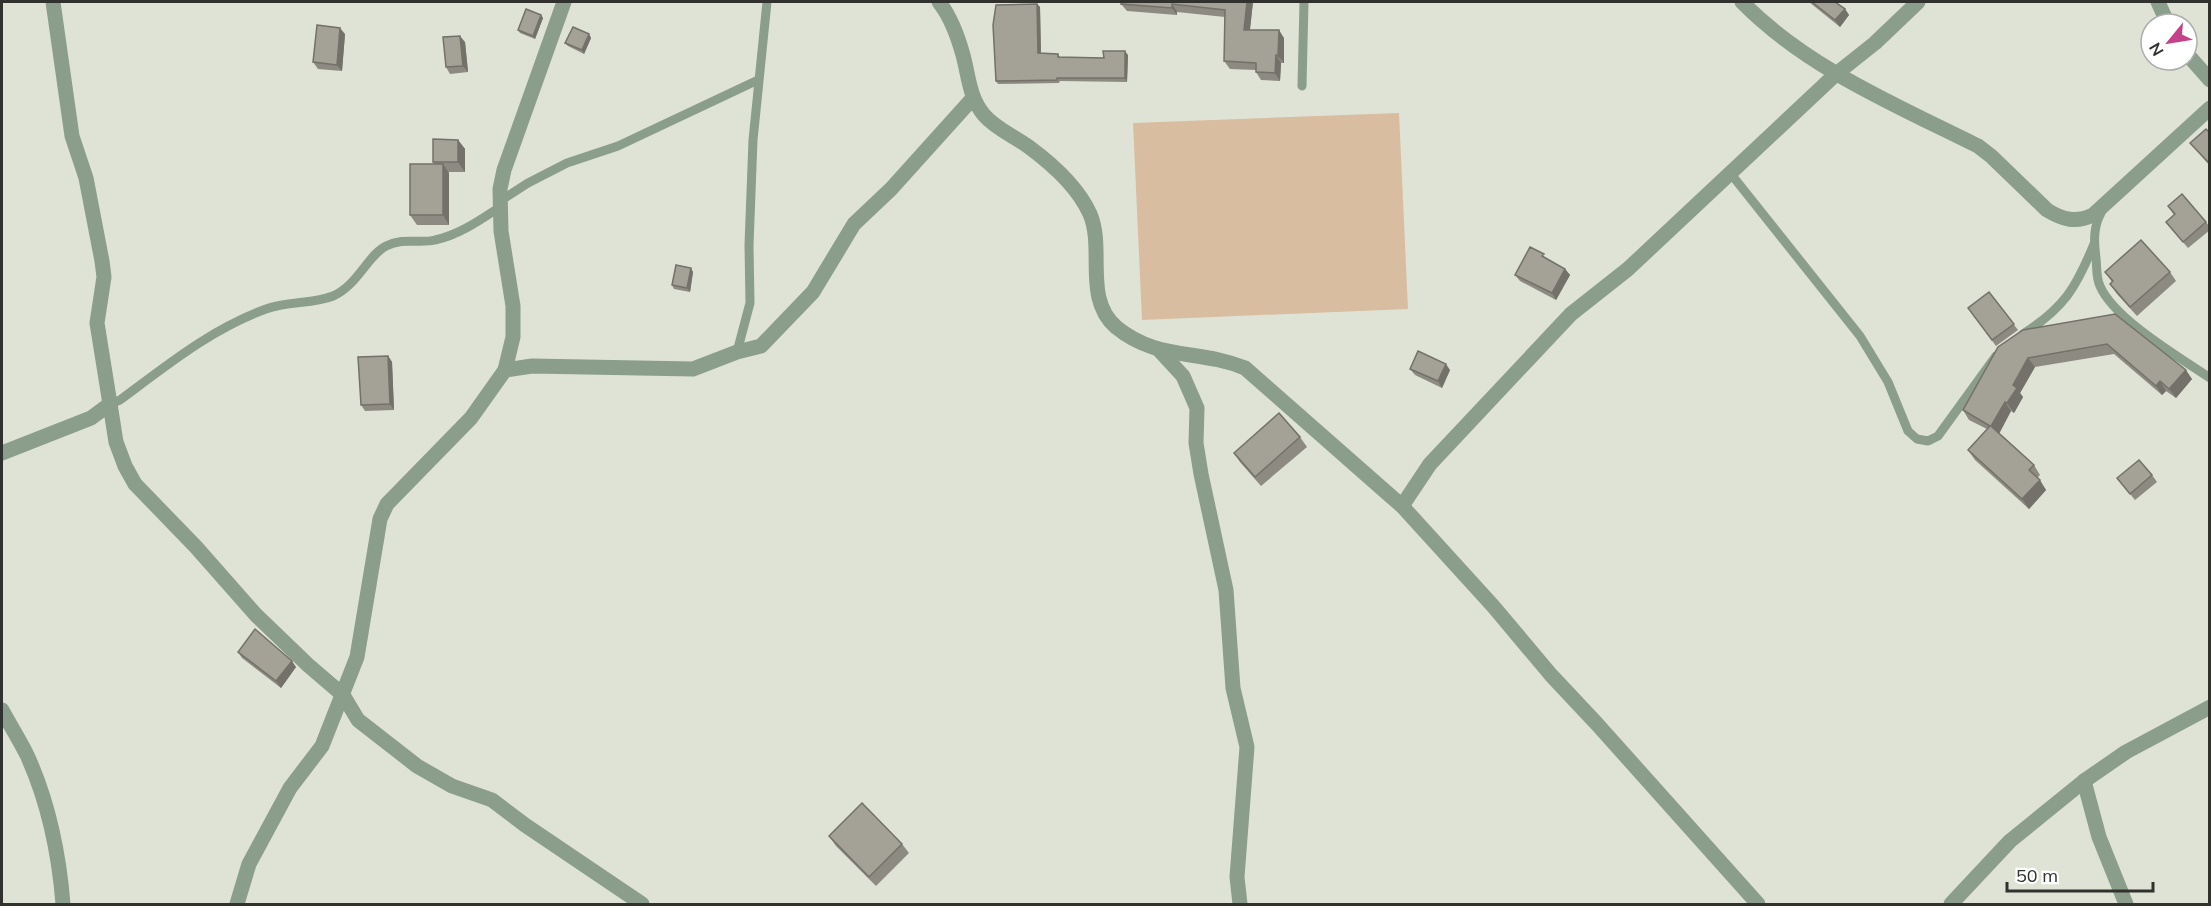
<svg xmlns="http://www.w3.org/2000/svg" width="2211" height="906" font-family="Mulish,sans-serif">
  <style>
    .green { fill: #d8bda1 }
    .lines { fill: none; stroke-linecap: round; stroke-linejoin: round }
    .service { stroke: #8a9e8b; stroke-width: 9 }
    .minor { stroke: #8a9e8b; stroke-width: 15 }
    .tertiary { stroke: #8a9e8b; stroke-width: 15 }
    .wall { fill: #8d8a81 }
    .shaded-wall { fill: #737169 }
    .building { fill: #a4a196; stroke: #737169; stroke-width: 1.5 }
  </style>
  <rect width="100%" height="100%" fill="#dfe3d6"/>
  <path class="green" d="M1399,113L1408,309L1142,320L1133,123Z"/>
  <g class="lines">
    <g class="service">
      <path d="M1302,86L1304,2"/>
      <path d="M1731,174L1860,336L1888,382L1908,431L1917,439L1928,441L1938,436L1996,356"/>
      <path d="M500,201L528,183L567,163L618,146L758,80"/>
      <path d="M2101,213C2093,227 2094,243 2096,258C2097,267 2096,278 2100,286C2114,319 2179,357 2210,378"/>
      <path d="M2023,334C2064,308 2076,288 2094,244"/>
      <path d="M737,352L750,303L749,245L753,140L767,2"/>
      <path d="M110,404L120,400C166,366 211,329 266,309C287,301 314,304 333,296C357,286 368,255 386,246C404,237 419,244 435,240C459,235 480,220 500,207"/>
    </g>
    <g class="minor">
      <path d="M53,2L72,136L86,178L102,261L104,277L97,323L110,404L116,442L125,466L135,484L196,547L256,615L308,665L343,695L358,720L417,766L452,786L492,800L525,825L642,904"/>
      <path d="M939,2C951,17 958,37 963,55C969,77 969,97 984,115C996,129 1014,136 1029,147C1052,164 1078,187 1090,214C1105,249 1083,298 1116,327C1157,361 1199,349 1245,368L1386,492L1402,506L1493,606L1551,675L1597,724L1758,904"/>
      <path d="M1742,2C1807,68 1896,105 1978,146L1991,156L2047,210C2063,220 2076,223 2093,215L2210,108"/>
      <path d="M2158,2L2168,24"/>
      <path d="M2187,54L2210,80"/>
      <path d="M1159,350L1183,376L1197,408L1196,443L1201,474L1226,590L1233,688L1247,747L1237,877L1240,904"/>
      <path d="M505,370L532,366L693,369L737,352L761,346L813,292L854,224L891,189L973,98"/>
      <path d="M2,453L91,418L110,404"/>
      <path d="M1402,506L1430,464L1571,314L1628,269L1836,74L1875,43L1918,2"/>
      <path d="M2084,781L2099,837L2126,904"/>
      <path d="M237,904L249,864L290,788L322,746L357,657L380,519L387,504L471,418L505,370L513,337V306L501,231L500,189L504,170L564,2"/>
      <path d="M1951,904L2010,841L2084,781L2126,752L2210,707"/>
    </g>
    <path class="tertiary" d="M2,710C10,725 19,739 27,755C48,801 59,854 63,904"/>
  </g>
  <g class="wall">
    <path d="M1253,2L1250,30L1284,38V63H1281L1280,81L1261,80L1256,72V70L1230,69L1224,61L1225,17L1177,12V15L1127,11L1121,4Z"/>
    <path d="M1809,2H1835L1845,9L1849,15L1840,27Z"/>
    <path d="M1037,4L1040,7L1041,53L1058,54L1060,57L1104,58L1128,55L1127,82L1060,81L1059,83L998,84L996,81Z"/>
    <path d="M541,15L543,18L535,39L520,33L518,30Z"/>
    <path d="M345,34L342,71L318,69L313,62Z"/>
    <path d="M589,34L591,38L584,54L568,46L565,43Z"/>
    <path d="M465,42L468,72L450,74L446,67Z"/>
    <path d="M2210,133V166L2190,143Z"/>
    <path d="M458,140L465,149V172H448L449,173V225H417L410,215L434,164L433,162Z"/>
    <path d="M2168,206L2206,222L2210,227V230L2188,248L2166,222L2174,215Z"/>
    <path d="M1547,259L1565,269L1570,275L1556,300L1520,281L1515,275Z"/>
    <path d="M693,272L690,292L674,289L672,285Z"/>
    <path d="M2105,272H2170L2176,281L2137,316L2117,294L2110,284L2112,282Z"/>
    <path d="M1989,292L2018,330L1996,346L1968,308Z"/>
    <path d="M2115,314L2192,379L2176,398L2166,391L2162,395L2114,354L2035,367L2020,393L2023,397L2014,413L2011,411L1999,433L2034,465L2040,475L2037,478L2046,490L2029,509L1975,460L1968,450L1987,429L1969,420L1963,410L1998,347Z"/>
    <path d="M388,356L392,362L394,410L365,411L361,405Z"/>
    <path d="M1410,369L1450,370L1442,388L1415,375Z"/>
    <path d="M1300,437L1307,447L1261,486L1240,462L1234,453Z"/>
    <path d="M2152,475L2157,482L2135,500L2117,478Z"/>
    <path d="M238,652L296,667L281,688L242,658Z"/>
    <path d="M829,836L902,844L909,853L876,886L836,846Z"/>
  </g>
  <g class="shaded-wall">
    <path d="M1247,2H1253L1249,37L1244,30Z"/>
    <path d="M1037,4L1040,7L1041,57L1038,53Z"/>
    <path d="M1172,4L1177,12V15L1172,8Z"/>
    <path d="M1845,9L1849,15L1840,27L1835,20Z"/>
    <path d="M541,15L543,18L535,39L533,36Z"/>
    <path d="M340,28L345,34L342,71L337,65Z"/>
    <path d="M1279,30L1284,38V63L1278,56Z"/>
    <path d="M589,34L591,38L584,54L582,50Z"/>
    <path d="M460,36L465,42L468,72L463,66Z"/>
    <path d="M1125,51L1128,55L1127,82L1125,78Z"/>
    <path d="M1276,55L1281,63L1280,81L1275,73Z"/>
    <path d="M458,140L465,149V172L458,162Z"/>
    <path d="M443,164L449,173V225L443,215Z"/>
    <path d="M691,268L693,272L690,292L687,288Z"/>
    <path d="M1565,269L1570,275L1556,300L1552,293Z"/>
    <path d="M388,356L392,362L394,410L390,404Z"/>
    <path d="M2028,358L2035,367L2020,393L2023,397L2014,413L2007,403L2013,385Z"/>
    <path d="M1446,364L1450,370L1442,388L1438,381Z"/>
    <path d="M2186,370L2192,379L2176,398L2169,389Z"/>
    <path d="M2160,381L2166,391L2162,395L2156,386Z"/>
    <path d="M2005,402L2011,411L1998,436L1991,426Z"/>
    <path d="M2040,480L2046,490L2029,509L2022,499Z"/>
    <path d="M292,661L296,667L281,688L276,681Z"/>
  </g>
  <g class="building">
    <path d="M1122,2H1247L1244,30H1279L1278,56L1276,55L1275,73L1256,72V63L1224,61L1225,10L1172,4V8L1121,4Z"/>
    <path d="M1812,2H1835L1845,9L1835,20Z"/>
    <path d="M1037,4L1038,53L1058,54V57L1104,58L1103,51H1125V78H1057V80L996,81L993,25L996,5Z"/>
    <path d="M526,9L541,15L533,36L518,30Z"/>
    <path d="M317,25L340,28L337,65L313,62Z"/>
    <path d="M573,27L589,34L582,50L565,43Z"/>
    <path d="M460,36L463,66L446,67L443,37Z"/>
    <path d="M2206,129L2210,133V164L2190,143Z"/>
    <path d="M433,139L458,140V162H433Z"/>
    <rect x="410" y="164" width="33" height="51"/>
    <path d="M2182,194L2206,222L2183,242L2166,222L2175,214L2168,206Z"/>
    <path d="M2141,240L2170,272L2130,307L2110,284L2113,281L2105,272Z"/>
    <path d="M1530,247L1544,254L1542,256L1565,269L1552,293L1515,275Z"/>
    <path d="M676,265L691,268L687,288L672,285Z"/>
    <path d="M1989,292L2014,324L1992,340L1968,308Z"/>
    <path d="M2115,314L2186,370L2169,389L2160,381L2156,386L2107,344L2028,358L2013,385L2017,388L2007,403L2005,402L1991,426L2034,465L2029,470L2040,480L2022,499L1968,450L1990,426L1963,410L1998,347L2023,330Z"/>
    <path d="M1418,351L1446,364L1438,381L1410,369Z"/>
    <path d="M388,356L390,404L361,405L358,357Z"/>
    <path d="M1279,413L1300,437L1255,477L1234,453Z"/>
    <path d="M2139,460L2152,475L2130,494L2117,478Z"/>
    <path d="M255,629L292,661L276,681L238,652Z"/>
    <path d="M862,803L902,844L869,877L829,836Z"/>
  </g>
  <rect width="2211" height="906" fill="none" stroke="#31322d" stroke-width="6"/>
  <g transform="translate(2169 42) rotate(240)"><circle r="28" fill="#ffffff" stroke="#adadab" stroke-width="1.5"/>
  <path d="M0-4.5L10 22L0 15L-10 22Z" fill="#c44289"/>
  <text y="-9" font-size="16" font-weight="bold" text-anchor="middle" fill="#31322d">N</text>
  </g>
  <path d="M2007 882v9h146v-9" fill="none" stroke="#31322d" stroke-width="3"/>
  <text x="2016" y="882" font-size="18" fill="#31322d" stroke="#ffffff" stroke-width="4.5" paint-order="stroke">50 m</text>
</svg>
